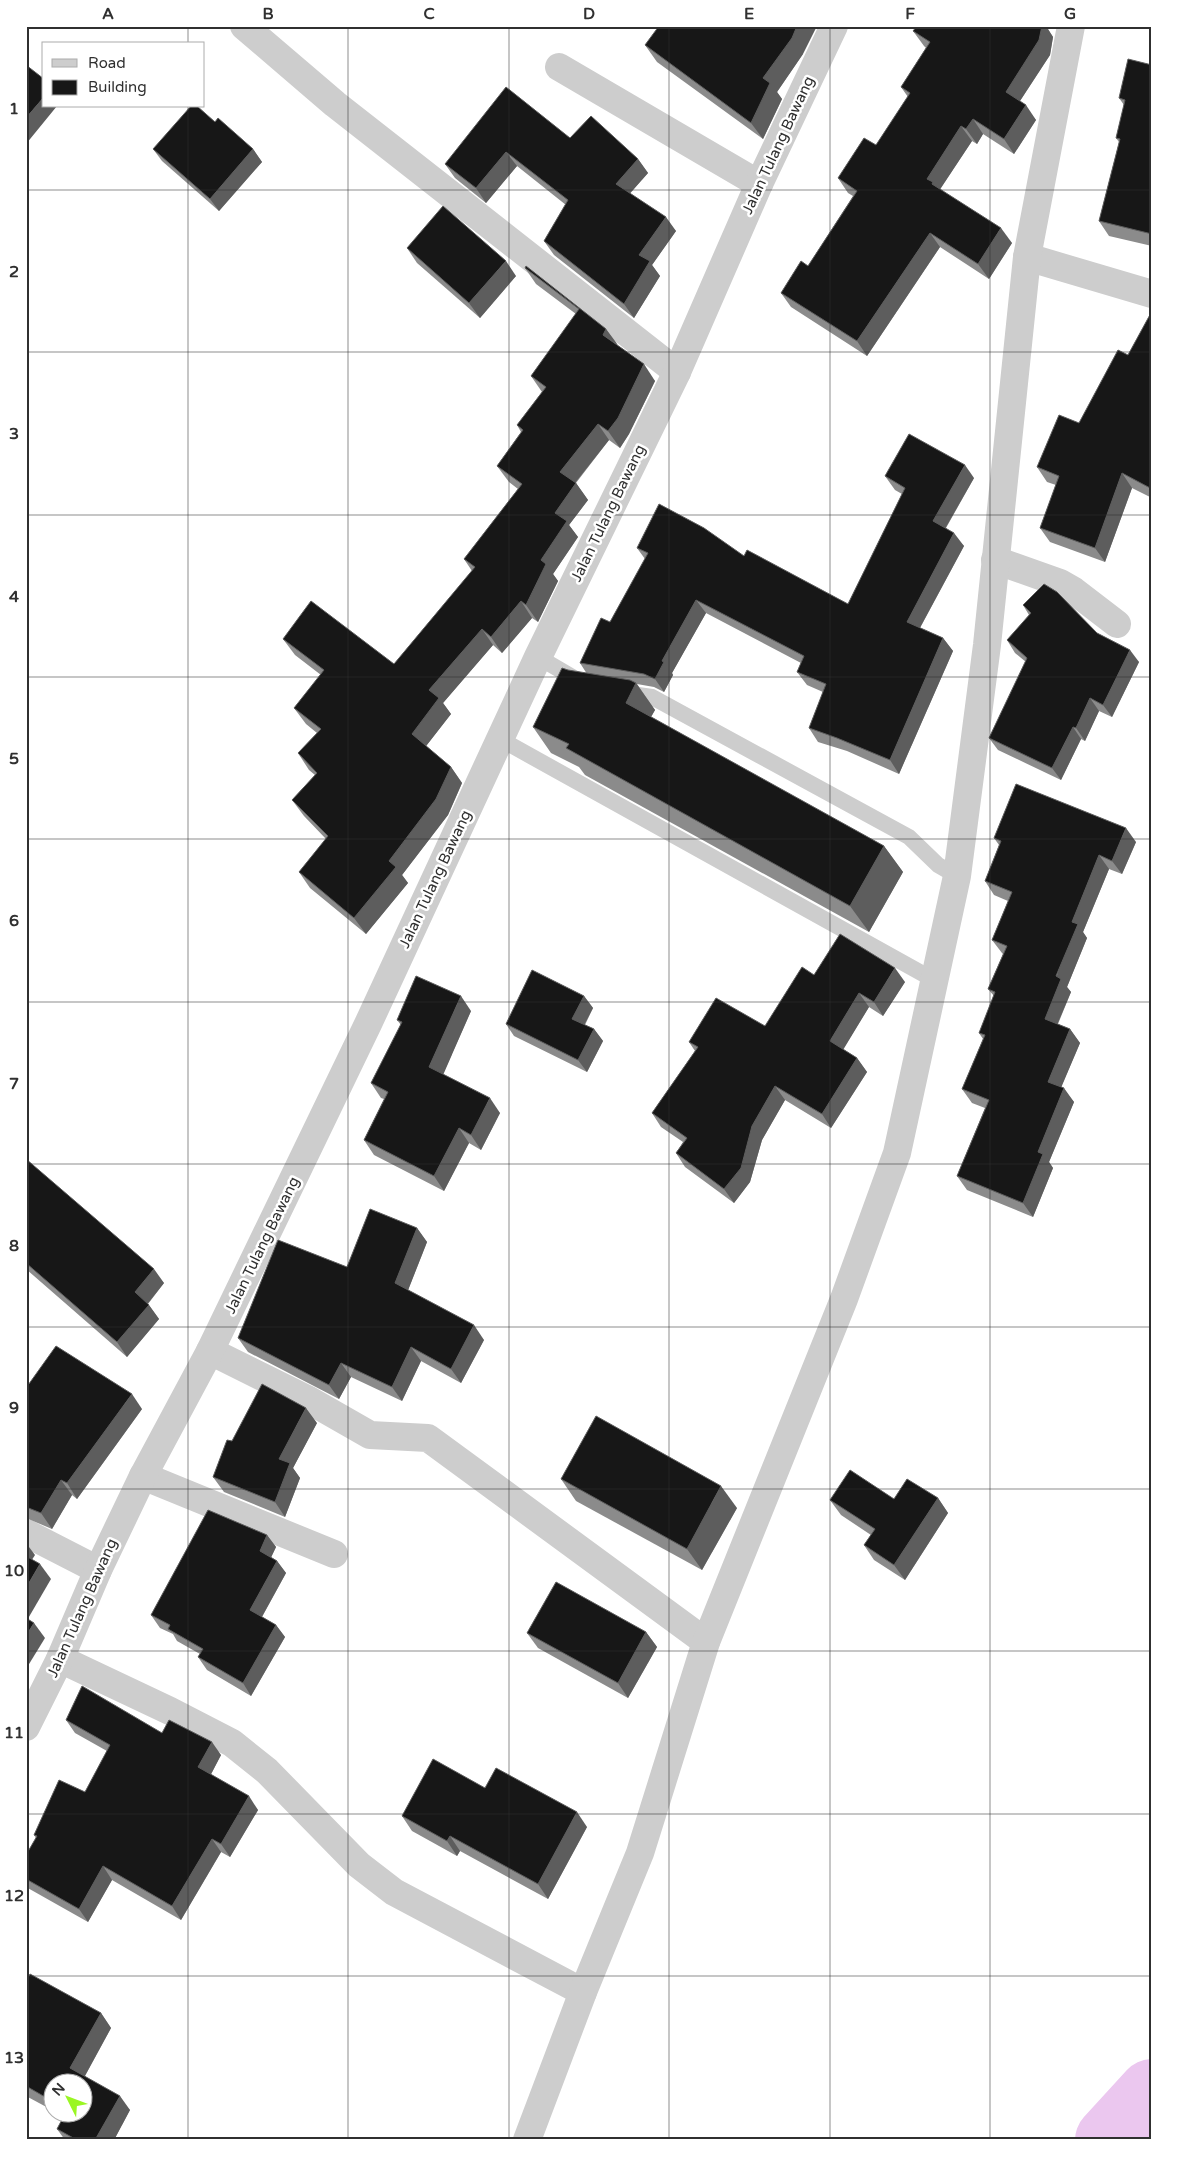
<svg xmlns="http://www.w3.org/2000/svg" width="1178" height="2166" font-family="'Varela Round',sans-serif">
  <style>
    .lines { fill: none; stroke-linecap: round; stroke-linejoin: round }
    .river { stroke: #ebc7ef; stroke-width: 68 }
    .service { stroke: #cdcdcd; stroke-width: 16 }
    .minor { stroke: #cdcdcd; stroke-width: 28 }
    .tertiary { stroke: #cdcdcd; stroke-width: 28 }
    .wall { fill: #8b8b8b }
    .shaded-wall { fill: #5d5d5d }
    .building { fill: #171717; stroke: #5d5d5d }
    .grid { fill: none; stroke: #303030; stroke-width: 1; stroke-opacity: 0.55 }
    .labels { text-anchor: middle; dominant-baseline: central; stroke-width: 5; stroke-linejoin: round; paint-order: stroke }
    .street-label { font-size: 15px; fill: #303030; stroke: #fff }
    .neatline { fill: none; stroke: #303030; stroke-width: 2 }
    .grid-label { font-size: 16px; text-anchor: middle; font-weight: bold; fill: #303030 }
  </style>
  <rect width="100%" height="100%" fill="#fff"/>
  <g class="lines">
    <path class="river" d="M1109,2140L1152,2093"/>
    <g class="service">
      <path d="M538,657L579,681"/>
      <path d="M624,693L652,697L909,837L938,865L957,876"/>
      <path d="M500,739L934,980"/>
    </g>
    <g class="minor">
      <path d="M244,26L335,104L677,372"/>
      <path d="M559,67L759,184"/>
      <path d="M1027,257L1152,294"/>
      <path d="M995,560L1060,583L1074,591L1117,624"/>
      <path d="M210,1351L307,1399L370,1435L428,1438L706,1642"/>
      <path d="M143,1476L334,1554"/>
      <path d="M26,1533L98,1570"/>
      <path d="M60,1659L170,1711L232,1743L267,1771L359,1865L394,1892L583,1992"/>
      <path d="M527,2140L583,1992L640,1853L706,1642L844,1299L897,1153L957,876L987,645L1027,257L1071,26"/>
    </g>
    <path class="tertiary" d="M26,1727L60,1659L98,1570L143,1476L210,1351L368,1024L538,657L677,372L759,184L834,26"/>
  </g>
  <g class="wall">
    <path d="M917,26H1046L1053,37L1050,55L1020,101L1036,120L1014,154L983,134L977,144L972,141L940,189L1012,243L989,279L940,247L867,356L791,307L781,293L808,266L853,196L848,193L838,178L876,145L908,97L901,87L926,48L924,46L913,31Z"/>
    <path d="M645,45L803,54L777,92L782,99L763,139L657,62Z"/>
    <path d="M1152,65V246L1109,236L1099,221L1119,142L1116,138L1124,105L1119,98Z"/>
    <path d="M215,122L253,149L262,162L219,211L162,161L153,149Z"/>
    <path d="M570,138L638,159L648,173L630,193L676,231L652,265L660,276L634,318L554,255L544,241L566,205L517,166L486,203L455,178L445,164Z"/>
    <path d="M407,248L516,276L480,318L417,263Z"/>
    <path d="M525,268L606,329L617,345L655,381L629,434L620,448L609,440L576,483L588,500L569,525L578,537L553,574L558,581L538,622L532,618L502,653L493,645L443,703L451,714L426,746L451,767L462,783L448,815L402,875L408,883L366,934L310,888L299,872L326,839L304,816L292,800L315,775L309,770L298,753L317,733L306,724L294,708L321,675L295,655L283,639L394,664L472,571L464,559L518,489L509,482L497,466L521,432L517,425L542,392L531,376L576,314L536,284Z"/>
    <path d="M1152,311V498L1132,488L1105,562L1050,542L1040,528L1056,485L1047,482L1037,467L1079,423L1128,355Z"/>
    <path d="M885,476L974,478L946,528L964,546L920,628L943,638L953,651L899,774L847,751L818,742L809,728L823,692L807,685L797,672L801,663L706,613L672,673L673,675L664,692L654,687L637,684L655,710L651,717L884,846L903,872L869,932L585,775L579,767L551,753L533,727L568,670L587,674L580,663L610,622L645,559L637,548L744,556L848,604L902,494L895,490Z"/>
    <path d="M1023,605L1097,633L1139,662L1112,717L1099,711L1085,741L1081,739L1061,780L998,750L989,738L1026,662L1015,653L1007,640L1029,615Z"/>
    <path d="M994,838L1136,842L1122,874L1109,869L1083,932L1087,938L1067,987L1071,992L1058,1024L1070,1029L1080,1043L1061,1087L1074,1102L1049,1162L1053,1168L1033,1217L967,1190L957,1176L985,1108L972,1103L962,1089L983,1039L979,1033L994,996L988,989L1003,954L1002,953L992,940L1008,901L994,895L985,881L999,845Z"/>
    <path d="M814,975L905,982L883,1016L869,1007L843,1049L857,1058L867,1072L831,1128L785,1100L762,1140L750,1182L734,1203L685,1167L676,1153L683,1142L661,1127L652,1113L695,1051L689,1042L765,1026Z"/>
    <path d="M584,996L593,1008L585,1025L594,1029L603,1041L587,1072L514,1036L506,1024Z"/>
    <path d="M471,1011L443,1074L500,1113L481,1150L469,1143L444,1191L374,1155L364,1140L384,1099L381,1098L371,1083L401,1025L397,1020Z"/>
    <path d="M26,1159L164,1283L148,1304L159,1319L127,1357L26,1269Z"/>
    <path d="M417,1228L427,1242L408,1290L484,1340L461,1383L421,1361L402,1401L351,1377L339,1399L248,1352L238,1338L347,1267Z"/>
    <path d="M26,1388L142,1409L77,1499L72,1495L52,1529L26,1518Z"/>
    <path d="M317,1423L293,1468L300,1478L285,1517L224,1492L213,1477L232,1441Z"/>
    <path d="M561,1479L737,1508L702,1570L576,1501Z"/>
    <path d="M938,1498L948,1513L905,1580L874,1560L864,1545L871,1535L841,1515L830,1500Z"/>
    <path d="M267,1535L276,1547L271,1557L277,1561L286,1573L262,1617L276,1625L285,1637L251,1696L207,1670L198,1657L200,1654L177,1641L173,1634L160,1628L151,1615Z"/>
    <path d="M646,1632L657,1647L628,1698L538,1648L527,1633Z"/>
    <path d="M66,1720L162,1733L221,1755L211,1774L258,1810L230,1857L221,1852L181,1920L112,1880L88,1922L26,1887V1855L36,1838L34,1835L85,1792L107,1751L75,1733Z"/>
    <path d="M485,1788L587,1827L548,1899L460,1851L457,1856L412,1831L402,1816Z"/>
    <path d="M26,1981L101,2013L111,2028L85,2076L130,2110L114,2140H65L57,2129L64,2116L59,2114H82L52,2084V2110L26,2096Z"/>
  </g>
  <g class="shaded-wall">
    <path d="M797,26H817L803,54L777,92L782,99L763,139L751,123L763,78Z"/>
    <path d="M1042,26H1046L1053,37L1050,55L1016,107L1006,92Z"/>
    <path d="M44,97V106H57L26,144V118Z"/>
    <path d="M1026,105L1036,120L1014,154L1004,139Z"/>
    <path d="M973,119L983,134L977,144L966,129Z"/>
    <path d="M961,126L972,141L939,191L927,179Z"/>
    <path d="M253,149L262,162L219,211L210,199Z"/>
    <path d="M506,152L517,166L486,203L476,188Z"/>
    <path d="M638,159L648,173L626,198L616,184Z"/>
    <path d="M666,217L676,231L652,265L660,276L634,318L624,304L639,255Z"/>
    <path d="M1001,228L1012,243L989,279L978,264Z"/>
    <path d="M930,233L940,247L867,356L857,341Z"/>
    <path d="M506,261L516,276L480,318L469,303Z"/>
    <path d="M606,329L618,345L603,335Z"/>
    <path d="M644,364L655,381L629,434L620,448L608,431Z"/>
    <path d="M598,424L609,440L571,488L560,472Z"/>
    <path d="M965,465L974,478L942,534L933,521Z"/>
    <path d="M1122,473L1132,488L1105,562L1095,548Z"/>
    <path d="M576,483L588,500L569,525L578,537L553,574L558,581L538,622L526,605L555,513Z"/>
    <path d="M954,533L964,546L916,635L907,622Z"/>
    <path d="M696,600L706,613L672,673L673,675L664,692L655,679L662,661Z"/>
    <path d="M521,601L532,618L502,653L491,637Z"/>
    <path d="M482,629L493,645L443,703L451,714L423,750L412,734L429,690Z"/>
    <path d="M943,638L953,651L899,774L890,760Z"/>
    <path d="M1130,650L1139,662L1112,717L1103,705Z"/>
    <path d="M636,683L655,710L644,729L626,703Z"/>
    <path d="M1090,698L1099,711L1085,741L1076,728Z"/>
    <path d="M1073,727L1081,739L1061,780L1052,768Z"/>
    <path d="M451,767L462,783L448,815L402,875L408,883L366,934L354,918L389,861Z"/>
    <path d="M1126,828L1136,842L1122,874L1112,861Z"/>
    <path d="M884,846L903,872L869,932L850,906Z"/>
    <path d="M1099,855L1109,869L1083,932L1087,938L1067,987L1071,992L1054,1032L1045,1019L1072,922Z"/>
    <path d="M895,968L905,982L883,1016L874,1002Z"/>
    <path d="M859,993L869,1007L840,1055L830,1041Z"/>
    <path d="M461,996L471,1011L440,1082L429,1067Z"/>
    <path d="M584,996L593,1008L581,1031L572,1019Z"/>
    <path d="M594,1029L603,1041L587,1072L578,1060Z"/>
    <path d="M1070,1029L1080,1043L1058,1095L1048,1082Z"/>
    <path d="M857,1058L867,1072L831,1128L822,1114Z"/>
    <path d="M775,1086L785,1100L762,1140L750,1182L734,1203L724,1189L752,1126Z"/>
    <path d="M1064,1088L1074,1102L1049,1162L1053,1168L1033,1217L1023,1203L1038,1152Z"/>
    <path d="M490,1098L500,1113L481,1150L471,1135Z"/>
    <path d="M459,1128L469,1143L444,1191L434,1176Z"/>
    <path d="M417,1228L427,1242L405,1298L395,1283Z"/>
    <path d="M154,1269L164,1283L145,1307L135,1292Z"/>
    <path d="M149,1305L159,1319L127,1357L117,1342Z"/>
    <path d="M474,1325L484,1340L461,1383L451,1369Z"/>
    <path d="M411,1347L421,1361L402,1401L392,1387Z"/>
    <path d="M341,1363L351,1377L339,1399L329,1385Z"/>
    <path d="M132,1394L142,1409L77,1499L67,1483Z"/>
    <path d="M306,1408L317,1423L293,1468L300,1478L285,1517L275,1502L279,1459Z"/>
    <path d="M61,1480L72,1495L52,1529L41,1513Z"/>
    <path d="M721,1486L737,1508L702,1570L687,1549Z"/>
    <path d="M938,1498L948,1513L905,1580L894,1565Z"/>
    <path d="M267,1535L276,1547L268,1564L260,1551Z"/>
    <path d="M26,1543L35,1555L28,1566L26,1563Z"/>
    <path d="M277,1561L286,1573L259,1622L250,1610Z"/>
    <path d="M40,1564L51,1579L26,1622V1588Z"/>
    <path d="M34,1623L45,1638L26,1669V1636Z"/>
    <path d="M276,1625L285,1637L251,1696L243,1683Z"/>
    <path d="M646,1632L657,1647L628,1698L618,1683Z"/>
    <path d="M212,1742L221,1755L208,1780L198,1767Z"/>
    <path d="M249,1796L258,1810L230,1857L221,1844Z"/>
    <path d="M577,1812L587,1827L548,1899L538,1884Z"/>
    <path d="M450,1836L460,1851L457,1856L447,1841Z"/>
    <path d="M212,1839L221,1852L181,1920L172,1906Z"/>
    <path d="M103,1866L112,1880L88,1922L79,1909Z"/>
    <path d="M101,2013L111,2028L81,2083L70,2068Z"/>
    <path d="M120,2096L130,2110L114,2140H95Z"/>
  </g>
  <g class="building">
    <path d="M659,26H797L792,38L763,78L770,83L751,123L645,45Z"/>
    <path d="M917,26H1042L1039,40L1006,92L1026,105L1004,139L973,119L966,129L961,126L927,179L933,182L932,184L1001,228L978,264L930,233L857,341L781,293L801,261L808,266L857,191L838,178L864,138L876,145L910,93L901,87L930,42L913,31Z"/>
    <path d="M1128,59L1152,65V234L1099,221L1120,139L1116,138L1125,100L1119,98Z"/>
    <path d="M26,65L44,79V97L26,118Z"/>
    <path d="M506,87L570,138L591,116L638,159L616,184L666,217L639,255L650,261L624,304L544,241L568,200L506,152L476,188L445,164Z"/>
    <path d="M191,106H197L215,122L218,118L253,149L210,199L153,149Z"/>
    <path d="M443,206L506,261L469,303L407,248Z"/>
    <path d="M526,266L606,329L603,335L644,364L618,418L608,431L598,424L560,472L576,483L555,513L567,521L541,560L546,564L526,605L521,601L491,637L482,629L429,690L439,698L412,734L451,767L436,799L389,861L396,867L354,918L299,872L328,836L292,800L317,773L298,753L321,729L294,708L324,670L283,639L311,601L394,664L475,567L464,559L522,484L497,466L523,430L517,425L546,387L531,376L579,309L525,268Z"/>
    <path d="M1152,311V489L1122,473L1095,548L1040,528L1059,476L1037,467L1059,415L1079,423L1118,350L1128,355Z"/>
    <path d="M909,434L965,465L933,521L954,533L907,622L943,638L890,760L837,738L809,728L826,684L797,672L804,656L696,600L662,661L664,662L655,679L644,674L580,663L601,618L610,622L648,553L637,548L659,504L704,528L744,556L747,550L848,604L905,488L885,476Z"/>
    <path d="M1044,584L1057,592L1097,633L1130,650L1103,705L1090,698L1076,728L1073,727L1052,768L989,738L1027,658L1007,640L1031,613L1023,605Z"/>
    <path d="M562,668L568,670L630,680L636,683L626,703L884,846L850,906L566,748L569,744L533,727Z"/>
    <path d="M1016,784L1126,828L1112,861L1099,855L1072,922L1078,924L1056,976L1061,979L1045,1019L1070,1029L1048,1082L1064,1088L1038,1152L1043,1154L1023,1203L957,1176L989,1100L962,1089L985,1035L979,1033L995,992L988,989L1007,946L992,940L1012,892L985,881L1001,841L994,838Z"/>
    <path d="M840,934L895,968L874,1002L859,993L830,1041L857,1058L822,1114L775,1086L752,1126L741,1168L724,1189L676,1153L687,1138L652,1113L698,1047L689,1042L716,998L765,1026L802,967L814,975Z"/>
    <path d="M532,970L584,996L572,1019L594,1029L578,1060L506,1024Z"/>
    <path d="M416,976L461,996L429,1067L490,1098L471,1135L459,1128L434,1176L364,1140L388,1092L371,1083L402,1022L397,1020Z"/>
    <path d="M26,1159L154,1269L135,1292L149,1305L117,1342L26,1263Z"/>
    <path d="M370,1209L417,1228L395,1283L474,1325L451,1369L411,1347L392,1387L341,1363L329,1385L238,1338L278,1240L347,1267Z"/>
    <path d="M56,1346L132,1394L67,1483L61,1480L41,1513L26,1507V1388Z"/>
    <path d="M262,1384L306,1408L279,1459L290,1463L275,1502L213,1477L227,1440L232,1441Z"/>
    <path d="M596,1416L721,1486L687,1549L561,1479Z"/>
    <path d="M850,1470L894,1499L907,1479L938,1498L894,1565L864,1545L875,1529L830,1500Z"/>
    <path d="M208,1510L267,1535L260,1551L277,1561L250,1610L276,1625L243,1683L198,1657L203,1649L168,1629L170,1625L151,1615Z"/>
    <path d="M26,1556L40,1564L26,1588Z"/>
    <path d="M556,1582L646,1632L618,1683L527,1633Z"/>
    <path d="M26,1618L34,1623L26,1636Z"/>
    <path d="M82,1686L162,1733L169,1720L212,1742L198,1767L249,1796L221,1844L212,1839L172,1906L103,1866L79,1909L26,1879V1855L37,1836L34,1835L59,1780L85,1792L110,1745L66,1720Z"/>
    <path d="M433,1759L485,1788L496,1768L577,1812L538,1884L450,1836L447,1841L402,1816Z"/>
    <path d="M30,1974L101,2013L70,2068L120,2096L95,2140H77L57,2129L65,2114H82V2084H52V2101L26,2086V1981Z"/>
  </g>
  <path class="grid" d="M188,26V44M348,26V2140M509,26V2140M669,26V2140M830,26V2140M990,26V2140M188,106V2140M26,190H1152M26,352H1152M26,515H1152M26,677H1152M26,839H1152M26,1002H1152M26,1164H1152M26,1327H1152M26,1489H1152M26,1651H1152M26,1814H1152M26,1976H1152"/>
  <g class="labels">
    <g class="street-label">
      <text transform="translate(778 145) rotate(-65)">Jalan Tulang Bawang</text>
      <text transform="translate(608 513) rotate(-64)">Jalan Tulang Bawang</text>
      <text transform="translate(435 879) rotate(-65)">Jalan Tulang Bawang</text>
      <text transform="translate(262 1245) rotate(-64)">Jalan Tulang Bawang</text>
      <text transform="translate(82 1608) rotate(-66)">Jalan Tulang Bawang</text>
    </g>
  </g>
  <rect width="1178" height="2166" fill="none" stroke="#ffffff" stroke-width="55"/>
  <rect x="42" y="42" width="162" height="65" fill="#ffffff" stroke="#acacac"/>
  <rect x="52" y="59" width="25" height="8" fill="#cdcdcd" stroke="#acacac"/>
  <text x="88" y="68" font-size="15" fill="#303030">Road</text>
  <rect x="52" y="80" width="25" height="15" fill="#171717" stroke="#acacac"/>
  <text x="88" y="92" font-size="15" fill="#303030">Building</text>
  <g transform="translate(68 2098) rotate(312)"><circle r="24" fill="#ffffff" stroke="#acacac"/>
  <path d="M0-4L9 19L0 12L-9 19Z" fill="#9af623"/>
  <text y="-8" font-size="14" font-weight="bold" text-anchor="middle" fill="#303030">N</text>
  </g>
  <rect x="28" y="28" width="1122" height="2110" class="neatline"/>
  <g class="grid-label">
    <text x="108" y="19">A</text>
    <text x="268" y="19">B</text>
    <text x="429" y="19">C</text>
    <text x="589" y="19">D</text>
    <text x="749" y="19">E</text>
    <text x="910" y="19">F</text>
    <text x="1070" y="19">G</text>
    <text x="14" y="114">1</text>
    <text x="14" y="277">2</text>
    <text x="14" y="439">3</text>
    <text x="14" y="602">4</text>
    <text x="14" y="764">5</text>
    <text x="14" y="926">6</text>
    <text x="14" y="1089">7</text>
    <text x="14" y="1251">8</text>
    <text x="14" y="1413">9</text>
    <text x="14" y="1576">10</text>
    <text x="14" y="1738">11</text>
    <text x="14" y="1901">12</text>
    <text x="14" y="2063">13</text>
  </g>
</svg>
